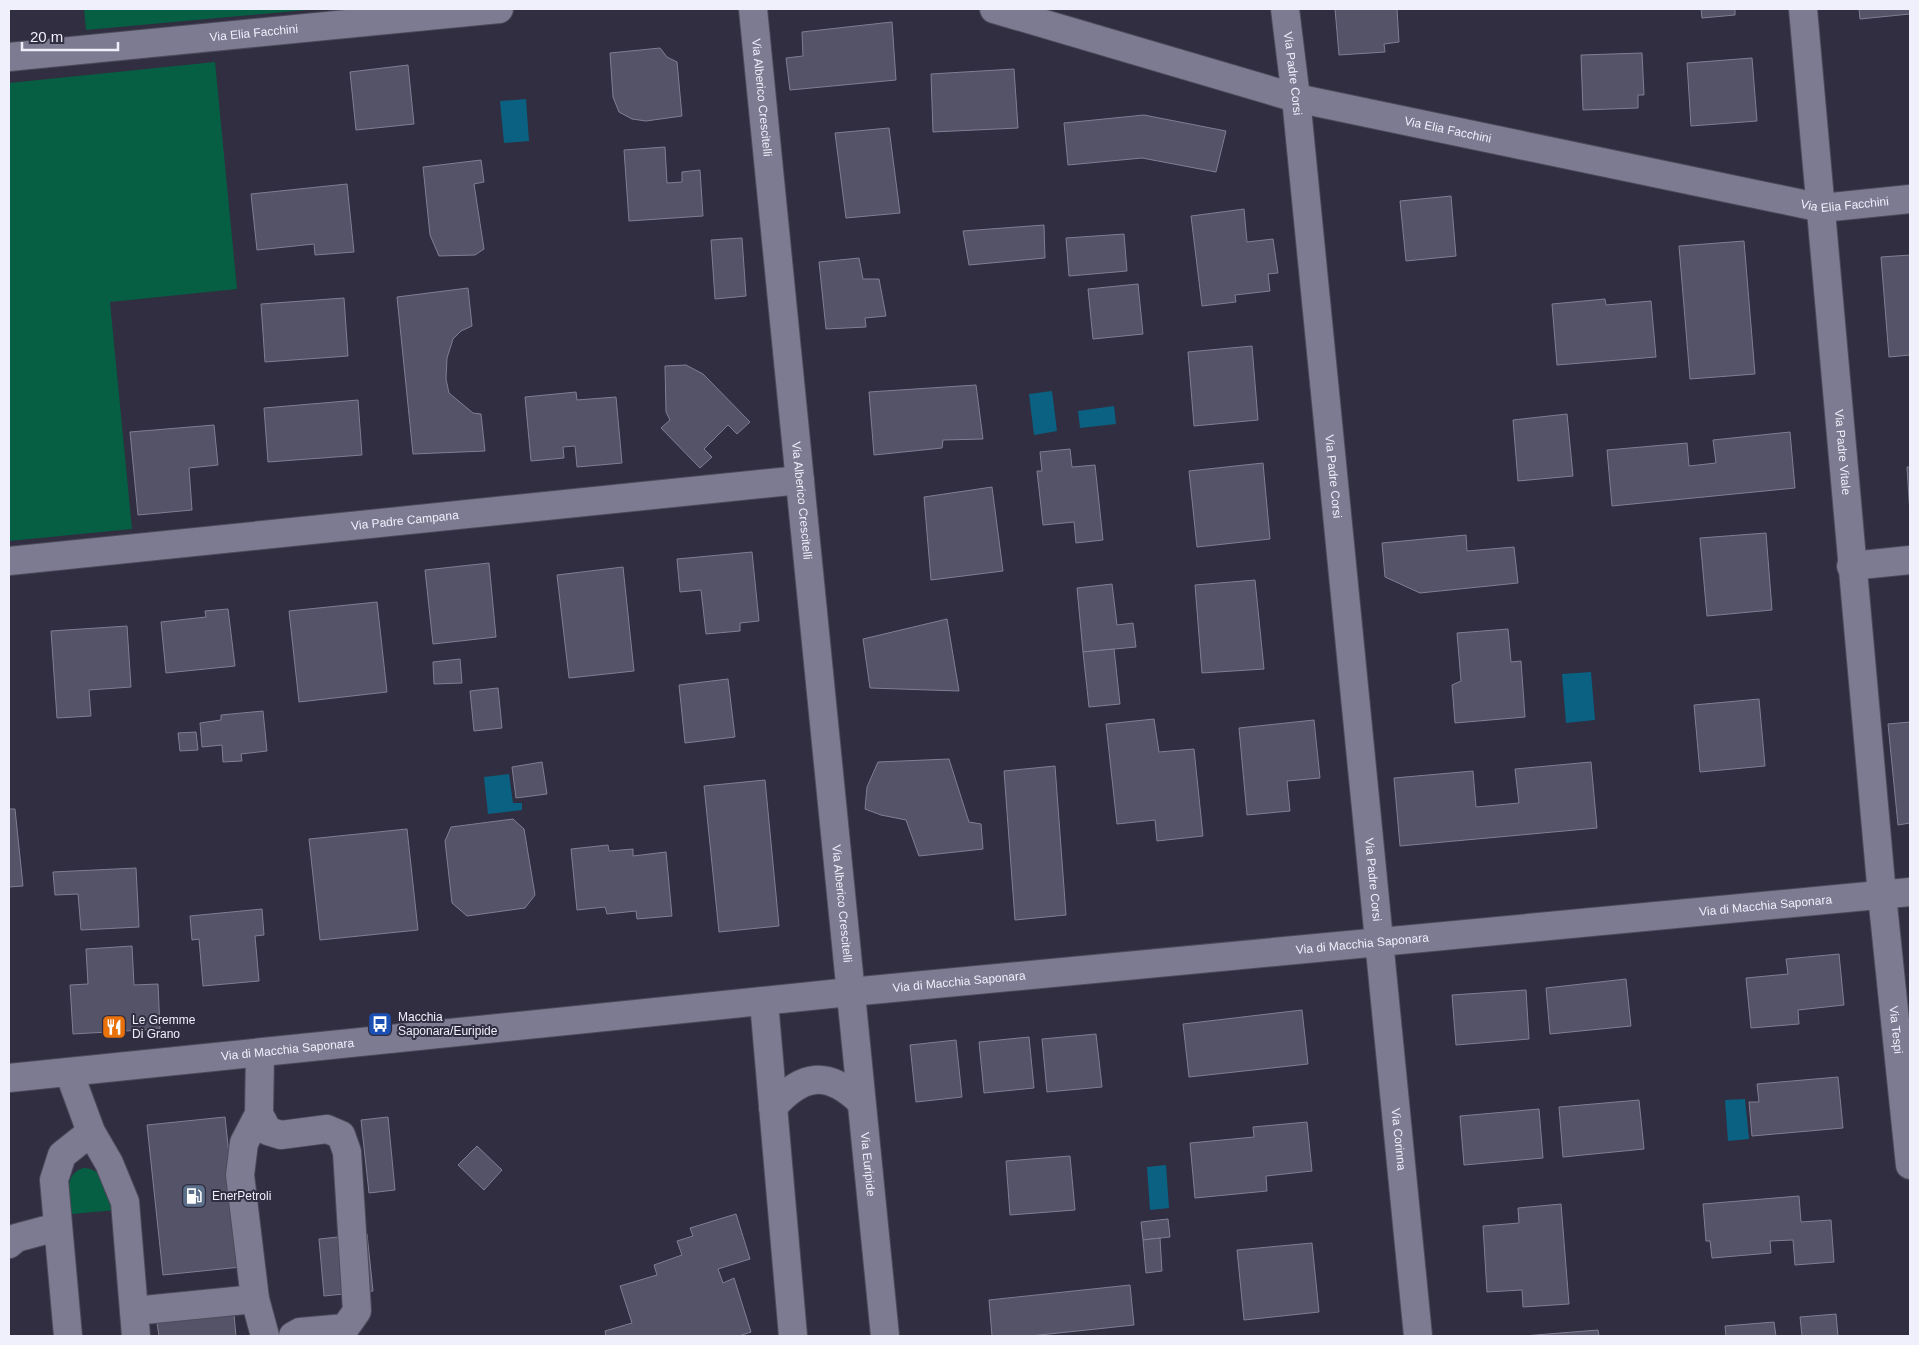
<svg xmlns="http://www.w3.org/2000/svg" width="1919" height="1345" font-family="Helvetica,sans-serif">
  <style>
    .green { fill: #065e43 }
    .water { fill: #0b6182 }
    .building { fill: #555368; stroke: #807e94 }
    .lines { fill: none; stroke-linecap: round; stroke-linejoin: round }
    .minor-casing { stroke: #4c4a5a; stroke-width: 30 }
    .minor { stroke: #7d7b91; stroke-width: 28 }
    .labels { text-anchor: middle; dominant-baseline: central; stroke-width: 4; stroke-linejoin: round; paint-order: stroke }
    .street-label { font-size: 12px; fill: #f0effc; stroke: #302e40 }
    .poi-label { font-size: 12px; fill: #f0effc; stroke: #302e40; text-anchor: start }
  </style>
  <rect width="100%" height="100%" fill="#302e40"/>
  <g class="green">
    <path d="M84,9H318L86,30Z"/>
    <path d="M215,62L237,289L110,302L132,529L9,541V83Z"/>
    <path d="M83,1168C104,1167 110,1194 117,1210L72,1214C70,1197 62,1175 83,1168Z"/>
  </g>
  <g class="water">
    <path d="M526,99L529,141L504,143L500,101Z"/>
    <path d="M1052,391L1057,431L1034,435L1029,394Z"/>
    <path d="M1114,406L1116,424L1080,428L1078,411Z"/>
    <path d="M1591,672L1595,720L1566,723L1562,674Z"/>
    <path d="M509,774L513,803H522V810L488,814L484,777Z"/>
    <path d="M1745,1099L1749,1139L1728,1141L1725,1100Z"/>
    <path d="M1166,1165L1169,1208L1150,1210L1147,1167Z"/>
  </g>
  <g class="building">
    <path d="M1335,9H1397L1399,42L1384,44L1385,52L1339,55Z"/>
    <path d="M1701,9H1735V15L1702,18Z"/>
    <path d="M1859,9H1910V14L1860,19Z"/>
    <path d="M892,22L896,80L790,90L786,58L803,56L802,32Z"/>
    <path d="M660,48L667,57L677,62L682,116L646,121L632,119L619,112L613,97L610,53Z"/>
    <path d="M1642,53L1644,95H1638V108L1583,110L1581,55Z"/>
    <path d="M1752,58L1757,121L1691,126L1687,63Z"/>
    <path d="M408,65L414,124L356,130L350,72Z"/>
    <path d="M1014,69L1018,128L933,132L931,74Z"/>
    <path d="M1144,115L1226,131L1216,172L1142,158L1068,165L1064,123Z"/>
    <path d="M889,128L900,213L846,218L835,133Z"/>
    <path d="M665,147L667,183L682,182V172L700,170L703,216L629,221L624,150Z"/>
    <path d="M481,160L484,182L474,184L484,249L475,255L439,256L430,235L423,167Z"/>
    <path d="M347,184L354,252L315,255L314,244L257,250L251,194Z"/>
    <path d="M1451,196L1456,256L1406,261L1400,201Z"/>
    <path d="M1244,209L1247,242L1273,239L1278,273L1268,274L1270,291L1235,295L1236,302L1202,306L1191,216Z"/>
    <path d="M1044,225L1045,258L969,265L963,231Z"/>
    <path d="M1124,234L1127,271L1069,276L1066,238Z"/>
    <path d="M742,238L746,296L715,299L711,240Z"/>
    <path d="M1744,241L1755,374L1690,379L1679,246Z"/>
    <path d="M1910,255V355L1889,357L1881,257Z"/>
    <path d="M859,258L863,279H879L886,316L865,318L866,327L826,329L819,262Z"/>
    <path d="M1138,284L1143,334L1093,339L1088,289Z"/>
    <path d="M468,288L472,326L461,331L453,339L447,358L446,379L449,393L473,413L481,414L485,451L413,454L397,297Z"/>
    <path d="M344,298L348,356L265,362L261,304Z"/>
    <path d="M1605,299L1606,305L1651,301L1656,357L1557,365L1552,304Z"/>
    <path d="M1252,346L1258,420L1194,426L1188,352Z"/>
    <path d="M686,365L703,374L750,422L737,434L728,425L704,449L712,457L700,468L661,428L670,420L666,412L665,366Z"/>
    <path d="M976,385L983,439L943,440L942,448L874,455L869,392Z"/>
    <path d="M576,392L577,400L616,397L622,463L577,467L575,446L563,447L564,458L531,461L525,397Z"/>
    <path d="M358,400L362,455L268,462L264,408Z"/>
    <path d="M1567,414L1573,476L1518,481L1513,420Z"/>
    <path d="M214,425L218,465L189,468L192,510L138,515L130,432Z"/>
    <path d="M1790,432L1795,488L1612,506L1607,450L1687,443L1689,466L1716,463L1713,440Z"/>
    <path d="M1070,449L1072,467L1095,465L1103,540L1076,543L1074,522L1043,525L1037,471H1042L1040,452Z"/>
    <path d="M1263,463L1270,539L1197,547L1189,471Z"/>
    <path d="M1907,467H1910V514Z"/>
    <path d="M992,487L1003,571L931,580L924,497Z"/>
    <path d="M1766,533L1772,610L1707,616L1700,538Z"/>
    <path d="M1466,535L1467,551L1514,547L1518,583L1420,593L1385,577L1382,543Z"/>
    <path d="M752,552L759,621L740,623V631L706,634L701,590L680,592L677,559Z"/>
    <path d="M489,563L496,637L433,644L425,570Z"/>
    <path d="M623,567L634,671L569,678L557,575Z"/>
    <path d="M1255,580L1264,669L1202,673L1195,585Z"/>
    <path d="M1112,584L1117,625L1133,623L1136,647L1083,652L1077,588Z"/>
    <path d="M377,602L387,692L299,702L289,611Z"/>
    <path d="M228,609L235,666L166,673L161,622L206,617L205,611Z"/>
    <path d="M947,619L959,691L870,688L863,639Z"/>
    <path d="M127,626L131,687L89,690L91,716L57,718L51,631Z"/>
    <path d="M1508,629L1511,662L1521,661L1525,717L1455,723L1452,685L1461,681L1457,633Z"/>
    <path d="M1114,649L1120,704L1089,707L1083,652Z"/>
    <path d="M460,659L462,683L434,684L433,662Z"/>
    <path d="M728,679L735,737L685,743L679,685Z"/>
    <path d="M498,688L502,728L474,731L470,691Z"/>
    <path d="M1759,699L1765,766L1700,772L1694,705Z"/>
    <path d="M263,711L267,751L241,754L242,761L223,762L222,745L202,747L200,723L221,720V715Z"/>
    <path d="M1154,719L1159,752L1194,749L1203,836L1157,841L1155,820L1117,824L1106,724Z"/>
    <path d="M1314,720L1320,778L1287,781L1290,811L1247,815L1239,728Z"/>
    <path d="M1910,722V823L1898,825L1888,724Z"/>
    <path d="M196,732L198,750L180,751L178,733Z"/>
    <path d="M949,759L969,822L981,824L983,849L919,856L906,820L881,815L865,809L867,787L878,762Z"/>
    <path d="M542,762L547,794L516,798L512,767Z"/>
    <path d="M1591,762L1597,828L1400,846L1394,778L1473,771L1476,807L1519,803L1515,769Z"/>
    <path d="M1055,766L1066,915L1015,920L1004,771Z"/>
    <path d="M765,780L779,926L719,932L704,786Z"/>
    <path d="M9,809H15L23,886L9,887Z"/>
    <path d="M513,819L524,829L535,895L525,908L467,916L452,903L445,841L451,827Z"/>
    <path d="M407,829L418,930L320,940L309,839Z"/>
    <path d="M608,845L609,851L633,849V856L666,852L672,916L637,919L636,911L607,914L605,907L577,910L571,849Z"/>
    <path d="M136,868L139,927L81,930L78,894L55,895L53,872Z"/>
    <path d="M262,909L264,935L255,936L259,981L203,986L199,939L192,940L190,916Z"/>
    <path d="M132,946L134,985L158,984L160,1029L73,1034L70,985L88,984L86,949Z"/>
    <path d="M1839,954L1844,1005L1798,1010L1799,1024L1751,1028L1746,978L1788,974L1786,959Z"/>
    <path d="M1626,979L1631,1026L1550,1034L1546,988Z"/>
    <path d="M1526,990L1529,1039L1456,1045L1452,995Z"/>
    <path d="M1302,1010L1308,1064L1189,1077L1183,1024Z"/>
    <path d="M1096,1034L1102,1087L1047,1092L1042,1039Z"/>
    <path d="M1029,1037L1034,1088L984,1093L979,1042Z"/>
    <path d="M956,1040L962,1097L916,1102L910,1045Z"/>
    <path d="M1838,1077L1843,1128L1752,1136L1749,1102H1759L1757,1084Z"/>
    <path d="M1639,1100L1644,1149L1563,1157L1559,1107Z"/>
    <path d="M1539,1109L1543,1158L1464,1165L1460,1116Z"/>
    <path d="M225,1117L241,1267L163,1275L147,1125Z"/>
    <path d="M388,1117L395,1190L369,1193L361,1120Z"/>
    <path d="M1307,1122L1312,1171L1266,1176L1267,1191L1195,1198L1190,1143L1254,1137L1253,1127Z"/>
    <path d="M477,1146L502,1170L484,1190L458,1165Z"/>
    <path d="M1070,1156L1075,1210L1010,1215L1006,1161Z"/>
    <path d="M1799,1196L1801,1222L1831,1220L1834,1262L1795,1265L1793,1240L1770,1241L1771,1253L1712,1258L1710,1241H1706L1703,1204Z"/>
    <path d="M1561,1204L1569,1304L1523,1307L1522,1290L1487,1292L1483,1226L1519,1223L1518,1208Z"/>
    <path d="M736,1214L750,1259L718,1269L723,1283L734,1278L751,1332L739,1336H606L605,1331L632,1323L620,1286L657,1275L654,1265L682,1255L677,1241L693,1236L690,1228Z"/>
    <path d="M1168,1219L1170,1237L1143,1240L1141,1222Z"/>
    <path d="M367,1234L373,1291L324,1296L319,1239Z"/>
    <path d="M1160,1238L1162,1271L1146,1273L1143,1240Z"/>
    <path d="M1312,1243L1319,1312L1244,1320L1237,1250Z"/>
    <path d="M1130,1285L1134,1325L1030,1336H992L989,1300Z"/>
    <path d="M1836,1314L1838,1336H1802L1800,1317Z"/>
    <path d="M234,1315L236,1336H159L157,1323Z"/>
    <path d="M1774,1322L1776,1336H1726L1725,1326Z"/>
    <path d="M1598,1330L1599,1336H1523Z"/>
  </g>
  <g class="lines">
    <defs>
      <g id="minor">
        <path id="s1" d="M753,9L885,1336"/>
        <path id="s2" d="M994,9L1296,98L1822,208L1910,199"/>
        <path id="s3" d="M1285,9L1296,98L1418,1336"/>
        <path id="s4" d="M1803,9L1882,895L1910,1165"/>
        <path id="s5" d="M9,57L499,9"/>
        <path id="s6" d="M9,561L800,480"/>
        <path d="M1851,566L1910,560"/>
        <path d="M764,1002L793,1336"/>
        <path d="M260,1053L259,1114L268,1131L281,1135L327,1129L341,1135L347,1152L357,1311L345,1328L300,1332L293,1336"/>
        <path d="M69,1072L91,1132L109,1163L125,1202L136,1336"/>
        <path id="s7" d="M9,1078L850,992L1910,892"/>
        <path d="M773,1107C802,1074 827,1070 860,1101"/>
        <path d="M259,1114L244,1143L240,1175L255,1299L265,1336"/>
        <path d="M9,1244L16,1238L57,1227"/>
        <path d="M134,1311L255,1299"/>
        <path d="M68,1336L54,1180L62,1155L91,1132"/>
      </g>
    </defs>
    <use href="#minor" class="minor-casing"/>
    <use href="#minor" class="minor"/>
  </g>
  <defs>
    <symbol id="bus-square" viewBox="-11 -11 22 22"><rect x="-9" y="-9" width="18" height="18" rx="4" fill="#1a4fb4" stroke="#302e40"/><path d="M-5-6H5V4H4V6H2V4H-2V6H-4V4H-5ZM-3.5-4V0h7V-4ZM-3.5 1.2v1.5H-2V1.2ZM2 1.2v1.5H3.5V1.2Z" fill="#fff"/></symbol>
    <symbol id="restaurant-square" viewBox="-11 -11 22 22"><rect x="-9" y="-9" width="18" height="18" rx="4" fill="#e8710a" stroke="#302e40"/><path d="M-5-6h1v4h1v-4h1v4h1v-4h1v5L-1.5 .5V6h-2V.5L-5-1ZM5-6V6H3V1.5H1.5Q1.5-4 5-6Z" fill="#fff"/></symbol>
    <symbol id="fuel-square" viewBox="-11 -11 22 22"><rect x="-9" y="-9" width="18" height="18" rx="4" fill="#5c6f8a" stroke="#302e40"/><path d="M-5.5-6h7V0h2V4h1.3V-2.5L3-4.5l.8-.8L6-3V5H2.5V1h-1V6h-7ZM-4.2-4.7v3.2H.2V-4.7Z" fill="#fff"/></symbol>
  </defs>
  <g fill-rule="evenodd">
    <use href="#bus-square" x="366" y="1010" width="28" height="28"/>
    <use href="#restaurant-square" x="100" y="1013" width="28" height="28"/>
    <use href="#fuel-square" x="180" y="1182" width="28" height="28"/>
  </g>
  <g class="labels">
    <g class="street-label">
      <text stroke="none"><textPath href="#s5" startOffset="246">Via Elia Facchini</textPath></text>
      <text stroke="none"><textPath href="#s3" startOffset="65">Via Padre Corsi</textPath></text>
      <text stroke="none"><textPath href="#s1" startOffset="89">Via Alberico Crescitelli</textPath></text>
      <text stroke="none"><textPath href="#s2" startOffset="470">Via Elia Facchini</textPath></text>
      <text stroke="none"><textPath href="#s2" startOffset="875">Via Elia Facchini</textPath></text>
      <text stroke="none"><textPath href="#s4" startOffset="445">Via Padre Vitale</textPath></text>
      <text stroke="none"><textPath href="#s3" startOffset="470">Via Padre Corsi</textPath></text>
      <text stroke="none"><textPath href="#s1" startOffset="494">Via Alberico Crescitelli</textPath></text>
      <text stroke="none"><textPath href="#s6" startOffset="398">Via Padre Campana</textPath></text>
      <text stroke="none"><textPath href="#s3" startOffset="875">Via Padre Corsi</textPath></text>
      <text stroke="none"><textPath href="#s1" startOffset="899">Via Alberico Crescitelli</textPath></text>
      <text stroke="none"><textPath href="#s7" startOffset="1765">Via di Macchia Saponara</textPath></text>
      <text stroke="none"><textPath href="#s7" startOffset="1360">Via di Macchia Saponara</textPath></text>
      <text stroke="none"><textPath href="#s7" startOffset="955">Via di Macchia Saponara</textPath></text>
      <text stroke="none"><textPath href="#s4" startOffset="1025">Via Tespi</textPath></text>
      <text stroke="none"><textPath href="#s7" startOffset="280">Via di Macchia Saponara</textPath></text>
      <text stroke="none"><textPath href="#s3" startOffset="1136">Via Corinna</textPath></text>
      <text stroke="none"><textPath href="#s1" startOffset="1161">Via Euripide</textPath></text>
    </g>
    <g class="poi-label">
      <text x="398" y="1017">Macchia<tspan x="398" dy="14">Saponara/Euripide</tspan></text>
      <text x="132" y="1020">Le Gremme<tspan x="132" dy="14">Di Grano</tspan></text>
      <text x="212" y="1196">EnerPetroli</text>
    </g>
  </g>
  <rect width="1919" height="1345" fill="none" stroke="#f0effc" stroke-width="20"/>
  <path d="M22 42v8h96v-8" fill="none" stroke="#f0effc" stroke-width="2.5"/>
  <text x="30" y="42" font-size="15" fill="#f0effc" stroke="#302e40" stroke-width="4" paint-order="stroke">20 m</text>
</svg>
